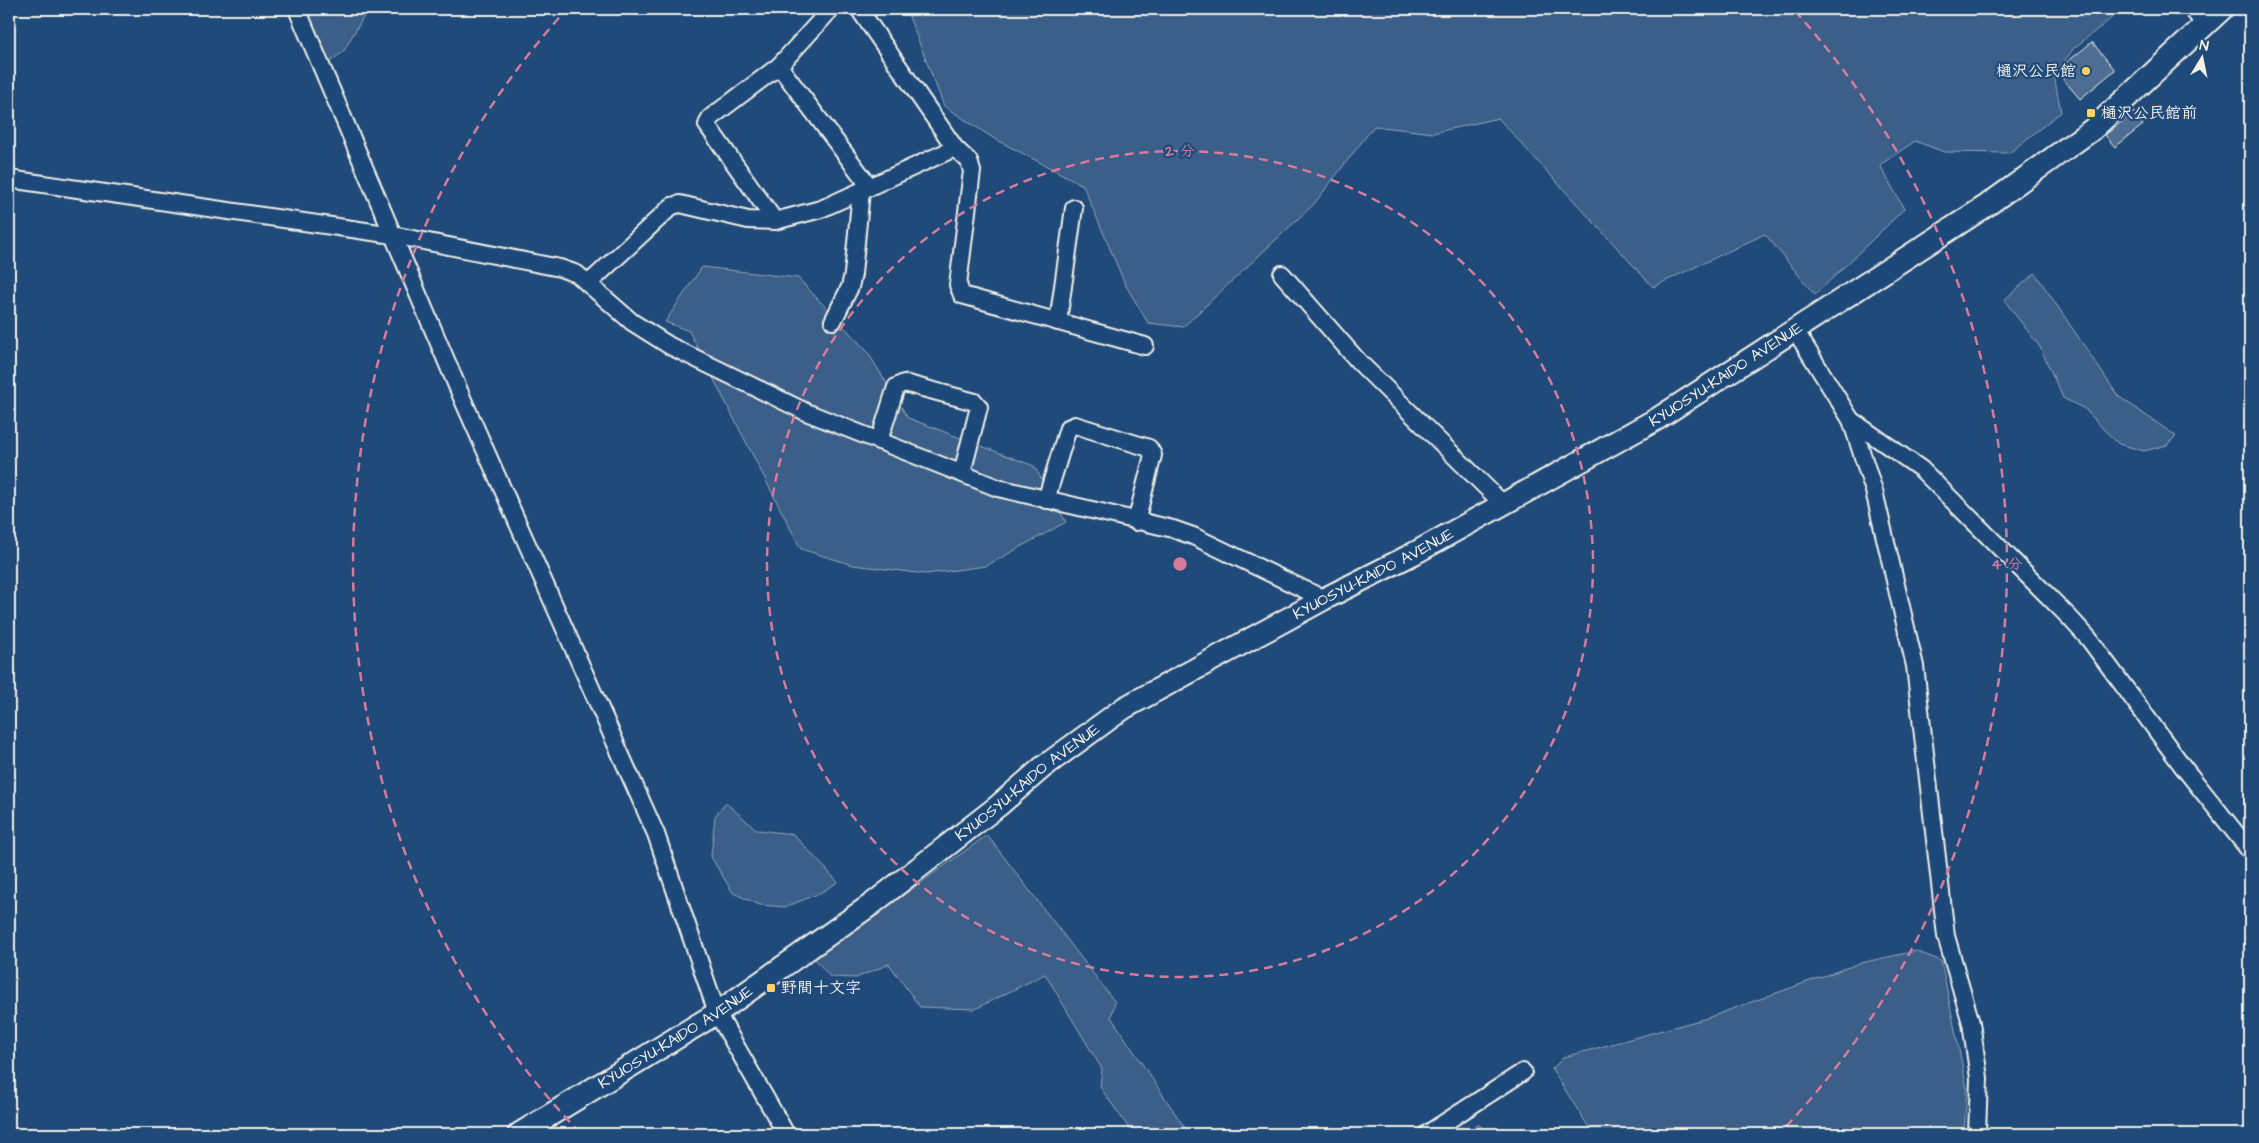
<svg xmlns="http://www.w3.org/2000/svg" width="2259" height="1143" font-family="'Architects Daughter','Klee One',sans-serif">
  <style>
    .green { fill: #3a5f88; stroke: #97a8b8 }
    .building { fill: #4d6e92; stroke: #f4f1e8 }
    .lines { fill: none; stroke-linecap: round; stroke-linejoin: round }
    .minor-casing { stroke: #f4f1e8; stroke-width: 20 }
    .major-casing { stroke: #f4f1e8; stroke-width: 25 }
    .minor { stroke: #1f4a7a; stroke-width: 16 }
    .major { stroke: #1f4a7a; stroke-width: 21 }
    .ring { fill: none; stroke: #d87a9a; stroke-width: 2.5; stroke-dasharray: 9 6 }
    .poi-dot { fill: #ffd166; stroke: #1f4a7a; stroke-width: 2 }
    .labels { text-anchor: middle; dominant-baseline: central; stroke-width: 4.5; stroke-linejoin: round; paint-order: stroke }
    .poi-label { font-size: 16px; font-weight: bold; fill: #f4f1e8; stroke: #1f4a7a; text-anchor: start }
    .street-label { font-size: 16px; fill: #f4f1e8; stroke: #1f4a7a }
    .centre { fill: #d87a9a; stroke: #1f4a7a; stroke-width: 2.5 }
    .ring-label { font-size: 15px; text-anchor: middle; font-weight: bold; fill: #d87a9a; stroke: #1f4a7a; stroke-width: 4.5; stroke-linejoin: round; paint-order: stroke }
  </style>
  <rect width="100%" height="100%" fill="#1f4a7a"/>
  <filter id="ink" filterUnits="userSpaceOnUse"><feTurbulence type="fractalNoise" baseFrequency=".02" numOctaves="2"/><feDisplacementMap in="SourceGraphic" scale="10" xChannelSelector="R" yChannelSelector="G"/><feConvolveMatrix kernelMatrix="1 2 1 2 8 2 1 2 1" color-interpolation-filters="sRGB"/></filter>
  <g filter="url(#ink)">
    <g class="green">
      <path d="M302,9H368L343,52L328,63Z"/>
      <path d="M906,9H2123L2074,48L2054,75L2061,112L2009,153L1944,152L1915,141L1880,165L1904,209L1815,295L1765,234L1653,287L1498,118L1433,133L1374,126L1314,204L1183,327L1148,323L1125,284L1083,185L993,138L944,106Z"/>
      <path d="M702,267L798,278L867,351L908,418L1034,466L1066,522L986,566L926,574L853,565L801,549L689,331L665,322Z"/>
      <path d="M2035,273L2118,396L2176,436L2167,445L2144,451L2119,444L2105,431L2085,409L2063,398L2040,347L2004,300Z"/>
      <path d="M726,803L757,830L793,834L838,882L818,894L785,907L760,905L733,893L711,857L715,816Z"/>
      <path d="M987,835L1115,1002L1111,1017L1189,1134H1133L1100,1087L1102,1069L1045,974L975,1009L920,1007L889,964L856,978L830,977L815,959Z"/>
      <path d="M1916,951L1941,961L1967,1089L1964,1134H1593L1552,1069L1564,1057L1707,1018L1860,963Z"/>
      <path d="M1478,1124L1490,1134H1463Z"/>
    </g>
    <g class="building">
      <path d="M2092,42L2115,70L2080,99L2056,71Z"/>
      <path d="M2134,112L2143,125L2115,147L2105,135Z"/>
    </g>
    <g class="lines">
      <defs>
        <g id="minor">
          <path d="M297,9L463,400L656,834L717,1013L786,1134"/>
          <path d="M831,9L779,66L870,187"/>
          <path d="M859,9L955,148L969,161L972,171L958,285L962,295L1145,346"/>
          <path d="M2192,9L2205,24"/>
          <path d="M9,179L393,235L560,268L577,274L632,322L670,346L806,412L998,488L1173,529L1193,536L1324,599"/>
          <path d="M775,221L707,125L710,118L779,66"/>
          <path d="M1282,274L1359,362L1503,504"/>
          <path d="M588,284L672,206L680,204L748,220L775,221L821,209L955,148"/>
          <path d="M833,321L850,287L853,274L861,191"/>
          <path d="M1058,322L1074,208"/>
          <path d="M1795,330L1851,420L1874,491L1915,666L1946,936L1971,1023L1979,1078L1977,1134"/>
          <path d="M1851,420L1921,469L2069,617L2089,639L2184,768L2250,851"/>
          <path d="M879,441L896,387L904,383L975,402L979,407L962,473"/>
          <path d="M1046,500L1068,428L1075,425L1149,448L1153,455L1136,522"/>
          <path d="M1427,1134L1523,1072"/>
        </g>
        <g id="major">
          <path id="s1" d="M519,1134L717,1013L872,904L998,806L1043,767L1124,708L1324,599L1413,554L1657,419L1986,206L2093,129L2222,9"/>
        </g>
      </defs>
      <use href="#minor" class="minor-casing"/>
      <use href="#major" class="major-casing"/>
      <use href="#minor" class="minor"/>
      <use href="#major" class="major"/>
    </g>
  </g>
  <g class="ring">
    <circle cx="1180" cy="564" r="413"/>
    <path d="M580 1133A827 827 0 0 1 565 11M1795 11A827 827 0 0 1 1780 1133"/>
  </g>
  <g class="poi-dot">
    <circle cx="2086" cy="71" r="5"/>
    <rect x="2086" y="108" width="10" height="10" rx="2.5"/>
    <rect x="766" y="983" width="10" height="10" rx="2.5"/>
  </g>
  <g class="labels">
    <g class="poi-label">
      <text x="2076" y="71" text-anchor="end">樋沢公民館</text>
      <text x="2101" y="113">樋沢公民館前</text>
      <text x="781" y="988">野間十文字</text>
    </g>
    <g class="street-label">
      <text stroke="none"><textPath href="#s1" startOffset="1429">KYUOSYU-KAIDO AVENUE</textPath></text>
      <text stroke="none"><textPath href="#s1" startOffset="1024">KYUOSYU-KAIDO AVENUE</textPath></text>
      <text stroke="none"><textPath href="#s1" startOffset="619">KYUOSYU-KAIDO AVENUE</textPath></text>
      <text stroke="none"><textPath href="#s1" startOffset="184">KYUOSYU-KAIDO AVENUE</textPath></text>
    </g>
  </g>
  <circle cx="1180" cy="564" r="8" class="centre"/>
  <g class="ring-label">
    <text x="1180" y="156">2 分</text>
    <text x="2007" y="569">4 分</text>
  </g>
  <rect width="2259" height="1143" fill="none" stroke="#1f4a7a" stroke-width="30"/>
  <rect x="15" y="15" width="2229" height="1113" fill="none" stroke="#f4f1e8" stroke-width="2" filter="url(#ink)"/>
  <g transform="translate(2202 58) rotate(10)" stroke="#1f4a7a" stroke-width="4" paint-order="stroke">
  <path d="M0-4L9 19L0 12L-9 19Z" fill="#f4f1e8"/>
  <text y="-8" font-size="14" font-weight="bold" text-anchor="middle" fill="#f4f1e8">N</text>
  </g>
</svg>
